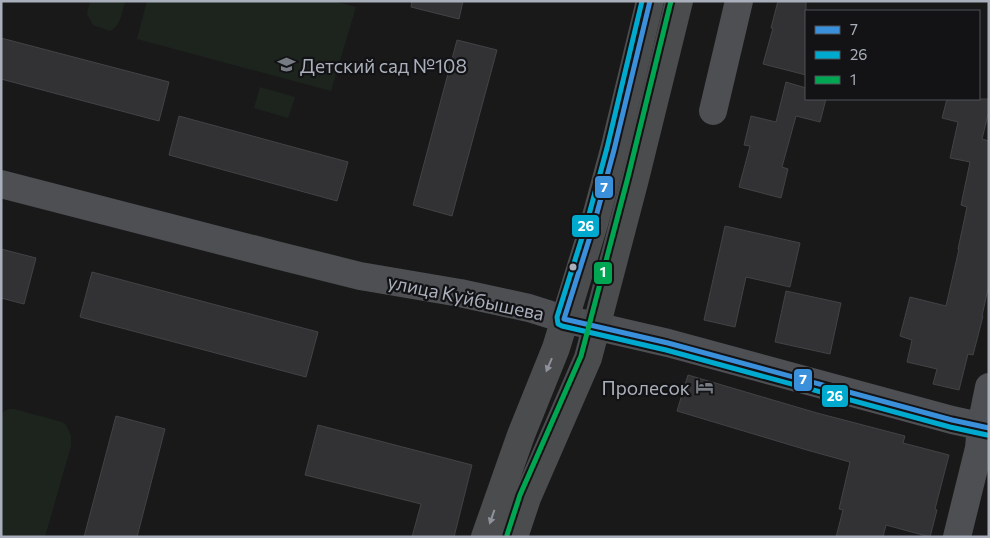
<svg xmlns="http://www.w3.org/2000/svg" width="990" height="538" font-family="Commissioner,sans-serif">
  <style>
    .green { fill: #1d241e }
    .building { fill: #323234; stroke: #424346 }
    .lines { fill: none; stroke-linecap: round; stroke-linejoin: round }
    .minor { stroke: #4d4f53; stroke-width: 28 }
    .major { stroke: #4b4c4e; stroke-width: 28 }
    .bus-1-casing { stroke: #131316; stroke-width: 9 }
    .bus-2-casing { stroke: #131316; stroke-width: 9 }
    .bus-3-casing { stroke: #131316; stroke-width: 9 }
    .bus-1 { stroke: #3a90db; stroke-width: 5 }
    .bus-2 { stroke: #00a9ce; stroke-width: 5 }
    .bus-3 { stroke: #00a651; stroke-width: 5 }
    .oneway { fill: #8e929a }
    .bus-dot { fill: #aab0bb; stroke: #131316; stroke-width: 2 }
    .labels { text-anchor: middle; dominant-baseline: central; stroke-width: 4.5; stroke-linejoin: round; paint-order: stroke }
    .poi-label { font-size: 19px; fill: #aab0bb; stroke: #131316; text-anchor: start }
    .street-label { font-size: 19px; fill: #aab0bb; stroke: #131316 }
    .line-badge { stroke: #131316; stroke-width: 2 }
    .badge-label { font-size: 14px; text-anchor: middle; font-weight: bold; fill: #fff }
  </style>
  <rect width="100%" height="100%" fill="#19191a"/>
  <g class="green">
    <path d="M90,1H125C122,12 121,26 110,31L93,25L87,14Z"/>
    <path d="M147,1H334L356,7L331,91L137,39Z"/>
    <path d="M260,87L295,97L288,118L254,108Z"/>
    <path d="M9,409H14L62,422L66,425L71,436V446L45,537H1V419L4,411Z"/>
  </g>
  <g class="building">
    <path d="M412,1H463L459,19L411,7Z"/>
    <path d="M778,1H806V75L763,64L773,28H771Z"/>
    <path d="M1,38L169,82L159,121L1,79Z"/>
    <path d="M457,40L497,50L452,216L413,205Z"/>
    <path d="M786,82L806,88V99H826L820,122L796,116L782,167L788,169L781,198L739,187L750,146L744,145L751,116L776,122Z"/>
    <path d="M947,99H989V111L982,139L989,141V284L982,316H983L973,355L968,354L959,390L933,384L937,369L907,362L912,340L900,336L910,297L946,306L959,249H958L967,207L961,205L970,162L950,158L958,122L942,118Z"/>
    <path d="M179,116L348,162L337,201L169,155Z"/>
    <path d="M725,226L800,243L790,287L746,277L735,327L704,320Z"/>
    <path d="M1,249L36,258L24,304L1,298Z"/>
    <path d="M92,272L318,332L306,377L80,317Z"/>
    <path d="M786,291L841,303L830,354L775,342Z"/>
    <path d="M688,375L817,413L905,436L903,443L949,455L935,509L937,510L930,537L886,525L883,537H836L843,510L839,509L850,462L807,450L677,411Z"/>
    <path d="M116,416L165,429L137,537H84Z"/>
    <path d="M318,425L472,465L454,537H412L421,504L305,475Z"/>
  </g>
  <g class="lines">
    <g class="minor">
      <path d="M713,111L739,1"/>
      <path d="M1,184L276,255L360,276L460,293L529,308L564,319L668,343L952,420L989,428"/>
      <path d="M957,537L979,448L981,426L989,387"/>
    </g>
    <g class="major">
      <path d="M485,537L521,435L556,348L594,224L614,150L650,1"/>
      <path d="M514,537L527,498L588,358L635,179L679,1"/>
    </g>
    <defs>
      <path id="bus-1" d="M650,1L614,150L594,224L564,319L668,343L952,420L989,428"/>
      <path id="bus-2" d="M642,1L607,148L587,222L557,317L558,324L562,326L666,350L950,427L987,435"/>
      <path id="bus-3" d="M507,535L520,495L581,356L628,177L671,1"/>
    </defs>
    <use href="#bus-1" class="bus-1-casing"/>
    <use href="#bus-2" class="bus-2-casing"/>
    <use href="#bus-3" class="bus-3-casing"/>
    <use href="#bus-1" class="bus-1"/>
    <use href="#bus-2" class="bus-2"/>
    <use href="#bus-3" class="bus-3"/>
  </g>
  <defs><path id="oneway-solid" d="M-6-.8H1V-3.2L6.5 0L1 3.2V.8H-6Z" transform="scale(1.25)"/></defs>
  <g class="oneway">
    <use href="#oneway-solid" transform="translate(549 365) rotate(113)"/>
    <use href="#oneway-solid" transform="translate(492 517) rotate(109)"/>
  </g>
  <defs>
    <symbol id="school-bare" viewBox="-9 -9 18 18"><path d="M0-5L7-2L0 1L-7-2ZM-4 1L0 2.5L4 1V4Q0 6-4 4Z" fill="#777b83" stroke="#131316" stroke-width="2.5" paint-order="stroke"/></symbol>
    <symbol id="hotel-bare" viewBox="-9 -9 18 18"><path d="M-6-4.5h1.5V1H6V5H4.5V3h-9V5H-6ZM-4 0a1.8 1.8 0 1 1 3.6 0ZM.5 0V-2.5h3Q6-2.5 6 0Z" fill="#777b83" stroke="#131316" stroke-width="2.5" paint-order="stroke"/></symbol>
  </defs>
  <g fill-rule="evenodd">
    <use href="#school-bare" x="274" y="52" width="25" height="25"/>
    <use href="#hotel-bare" x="692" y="374" width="25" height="25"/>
  </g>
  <circle class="bus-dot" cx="573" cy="267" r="4.5"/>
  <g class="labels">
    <g class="poi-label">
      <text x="300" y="65">Детский сад №108</text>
      <text x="690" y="387" text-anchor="end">Пролесок</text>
    </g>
    <g class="street-label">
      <text transform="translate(466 297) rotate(12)">улица Куйбышева</text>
    </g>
  </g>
  <g class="line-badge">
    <rect x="594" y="175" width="20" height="24" rx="5" fill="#3a90db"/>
    <rect x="571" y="214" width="29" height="24" rx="5" fill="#00a9ce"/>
    <rect x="593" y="261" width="20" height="24" rx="5" fill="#00a651"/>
    <rect x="793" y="368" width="20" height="24" rx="5" fill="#3a90db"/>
    <rect x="821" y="384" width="28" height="24" rx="5" fill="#00a9ce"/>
  </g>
  <g class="badge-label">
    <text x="604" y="192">7</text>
    <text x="586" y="231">26</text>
    <text x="603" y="277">1</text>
    <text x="803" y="384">7</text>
    <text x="835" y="401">26</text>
  </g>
  <rect width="990" height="538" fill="none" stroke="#aab0bb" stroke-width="5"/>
  <rect x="805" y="10" width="175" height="90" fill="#131316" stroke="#4f5258"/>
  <rect x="815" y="26" width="25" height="8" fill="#3a90db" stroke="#4f5258"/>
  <text x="850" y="35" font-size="15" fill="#aab0bb">7</text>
  <rect x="815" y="51" width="25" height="8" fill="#00a9ce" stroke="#4f5258"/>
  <text x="850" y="60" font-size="15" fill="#aab0bb">26</text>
  <rect x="815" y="76" width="25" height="8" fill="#00a651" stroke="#4f5258"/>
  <text x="850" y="85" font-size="15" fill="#aab0bb">1</text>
</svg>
